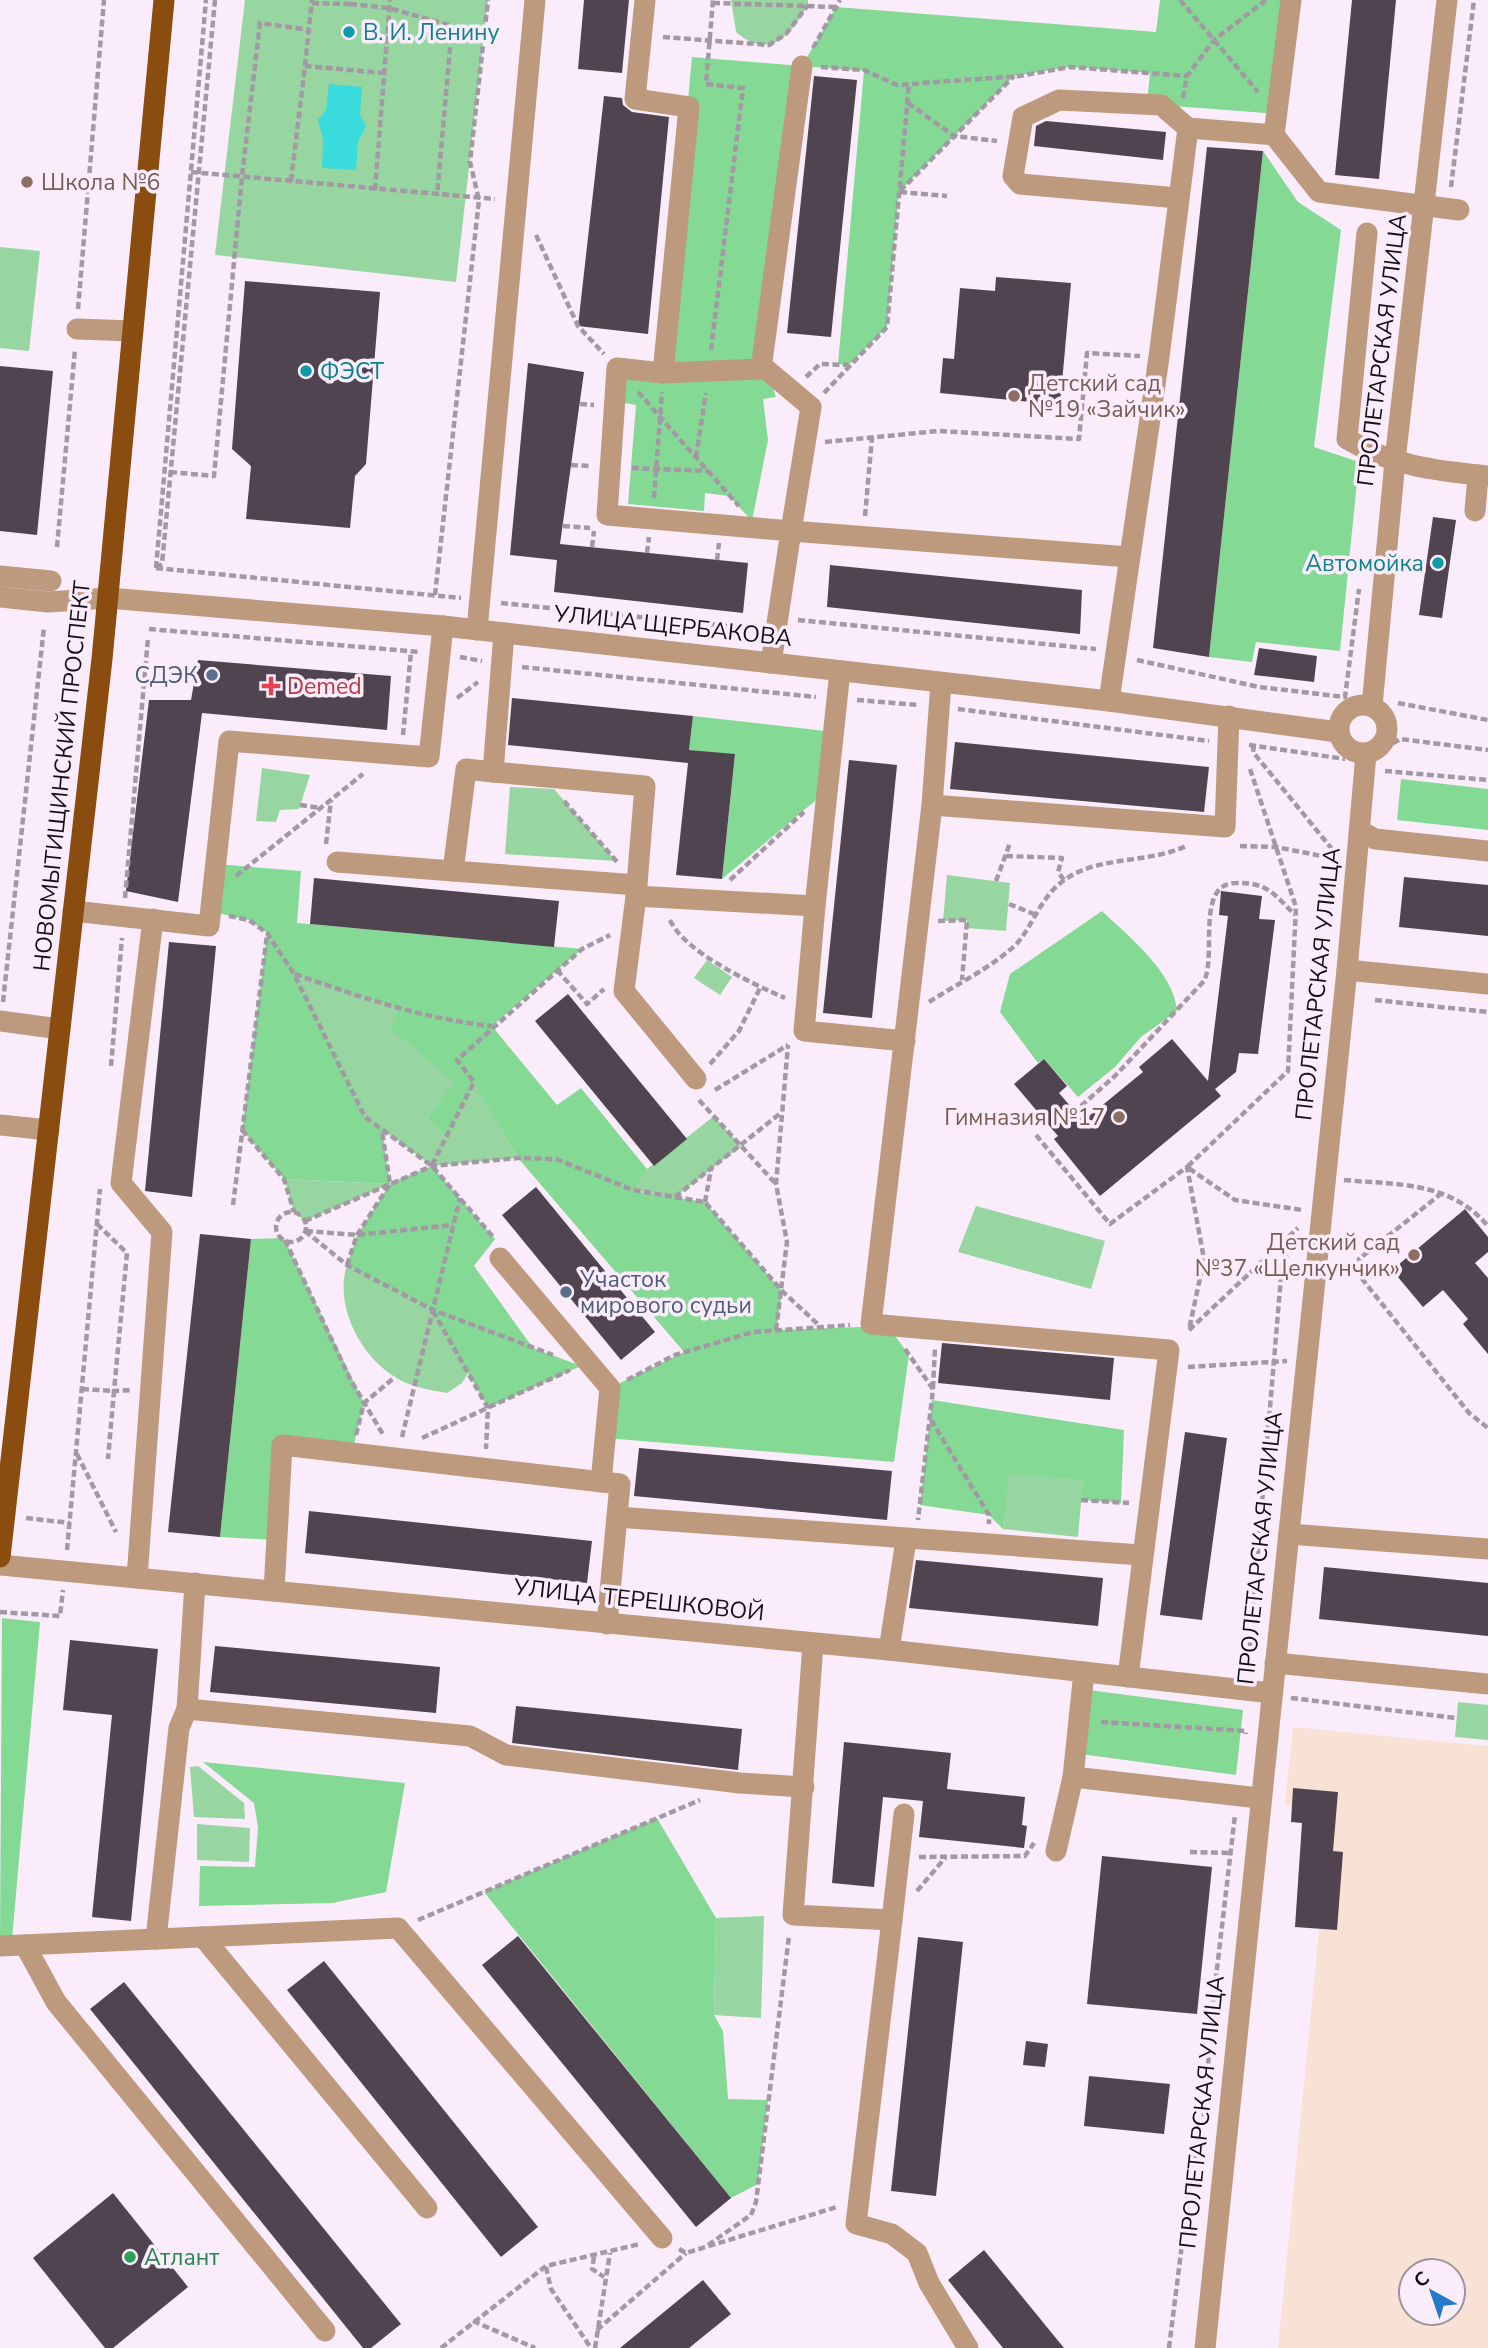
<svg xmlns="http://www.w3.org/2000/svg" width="1488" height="2348" font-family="'Nunito Sans',sans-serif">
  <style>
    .industrial { fill: #f8e2d5; fill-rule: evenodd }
    .green { fill: #97d5a1 }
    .forest { fill: #84d994 }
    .water { fill: #39dbdd }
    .building { fill: #504451 }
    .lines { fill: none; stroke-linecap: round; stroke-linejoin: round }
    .path { stroke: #a398a4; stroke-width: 4.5; stroke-dasharray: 7 3.5; stroke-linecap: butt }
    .minor { stroke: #bd997d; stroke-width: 21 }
    .major { stroke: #8b4d0f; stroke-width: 21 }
    .culture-dot { fill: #0f9aa8; stroke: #faecfb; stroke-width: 2.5 }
    .education-dot { fill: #8d6e63; stroke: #faecfb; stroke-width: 2.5 }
    .service-dot { fill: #5c6f8a; stroke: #faecfb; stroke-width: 2.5 }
    .health-dot { fill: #e0444e; stroke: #faecfb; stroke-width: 2.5 }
    .leisure-dot { fill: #2e9e5b; stroke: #faecfb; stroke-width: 2.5 }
    .labels { text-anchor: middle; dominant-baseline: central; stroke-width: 7; stroke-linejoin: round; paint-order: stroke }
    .culture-label { font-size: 23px; fill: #0d838f; stroke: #faecfb; text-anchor: start }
    .education-label { font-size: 23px; fill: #785e54; stroke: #faecfb; text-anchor: start }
    .street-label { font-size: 23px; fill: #151015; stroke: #faecfb }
    .service-label { font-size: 23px; fill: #4e5e75; stroke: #faecfb; text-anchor: end }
    .health-label { font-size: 23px; fill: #be3a42; stroke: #faecfb; text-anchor: start }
    .leisure-label { font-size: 23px; fill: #27864d; stroke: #faecfb; text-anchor: start }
  </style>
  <rect width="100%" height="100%" fill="#faecfb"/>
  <path class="industrial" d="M1293,1727L1488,1746V2348H1278L1331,1809L1285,1805ZM1411,2271H1453V2313H1411Z"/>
  <g class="green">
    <path d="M245,0H488L456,282L215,255Z"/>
    <path d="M731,0H808V5C790,36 770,61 736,32Z"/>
    <path d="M0,247L40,251L29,351L0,348Z"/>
    <path d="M262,768L310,775L299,809L280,810L276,822L256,821Z"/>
    <path d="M510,787L554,789L616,861L505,854Z"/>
    <path d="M947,875L1010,883L1006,931L966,928L967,920L943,921Z"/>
    <path d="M707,960L732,977L720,995L694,978Z"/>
    <path d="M294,974L398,1009L393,1030L456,1082L427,1119L447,1134L474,1082L518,1158L432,1166L365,1117Z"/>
    <path d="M714,1116L741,1146L674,1198L633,1190L647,1169Z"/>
    <path d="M284,1179L390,1184L305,1221L294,1212Z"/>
    <path d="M976,1206L1105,1241L1091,1289L958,1252Z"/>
    <path d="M347,1265L432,1310L475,1362L462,1383L447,1393C430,1390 410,1387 395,1377C360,1356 334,1305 347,1265Z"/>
    <path d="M1008,1472L1083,1481L1078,1537L1003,1529Z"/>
    <path d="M1458,1702L1488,1705V1740L1455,1737Z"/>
    <path d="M198,1766L244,1803L245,1819L194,1817L190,1767Z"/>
    <path d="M197,1824L250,1828L249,1862L197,1860Z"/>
    <path d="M764,1916L761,2018L714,2015L716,1918Z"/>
  </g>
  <g class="forest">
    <path d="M1160,0H1291L1277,114L1147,104L1150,73L1070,67L1014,76L899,192L887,327L849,365L838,364L864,71L802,66L767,370L776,397L763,399L768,440L752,521L729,496L705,493L704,511L628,504L636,405L614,401L617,368L663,373L692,57L802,66L836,7L1156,32Z"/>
    <path d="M1263,151L1298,202L1341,230L1314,447L1359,462L1340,651L1256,642L1252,662L1209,657Z"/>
    <path d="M693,716L834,732L828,790L722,879L735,755L689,750Z"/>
    <path d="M1401,779L1488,789V830L1397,820Z"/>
    <path d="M216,864L301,871L297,923L582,949L492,1026L557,1105L581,1088L647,1169L633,1191L705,1202L782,1291L777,1330L888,1326L909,1355L894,1462L606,1438L610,1388L684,1352L518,1158L474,1083L447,1135L427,1119L455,1082L392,1030L398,1009L295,975L365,1117L382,1129L390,1183L432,1166L495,1239L474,1266L533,1348L581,1366L488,1408L432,1310L347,1265L357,1235L390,1184L284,1179L242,1130L267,933L249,920L212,912Z"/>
    <path d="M1102,911C1129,937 1174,972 1177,1011L1141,1037L1115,1067L1078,1097L1044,1059L1038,1063L1000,1012L1010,974Z"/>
    <path d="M281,1238L285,1240L364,1403L352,1453L283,1445L277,1540L220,1537L251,1239Z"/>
    <path d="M932,1400L1124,1430L1121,1503L1081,1500L1083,1481L1009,1473L1003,1529L989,1515L920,1505Z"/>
    <path d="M2,1618L40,1622L12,1939H0Z"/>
    <path d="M1073,1688L1243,1710L1236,1775L1066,1752Z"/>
    <path d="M203,1762L405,1783L386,1892L332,1903L199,1906L200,1866L255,1867L258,1827L254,1803Z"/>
    <path d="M657,1818L716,1918L714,2015L723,2031L728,2099L768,2100L758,2184L731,2198L484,1892Z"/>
  </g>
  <path class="water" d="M329,84L362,87L360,114L366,126L358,142L356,170L322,168L323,139L318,120L326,110Z"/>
  <g class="building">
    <path d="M584,0H629L622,73L578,69Z"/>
    <path d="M1352,0H1396L1379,179L1335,175Z"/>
    <path d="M814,76L857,80L831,337L787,333Z"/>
    <path d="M604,96L622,98L623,105L632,112L669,117L648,334L578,326Z"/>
    <path d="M1046,121L1166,132L1163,160L1034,146L1036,126Z"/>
    <path d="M1207,147L1263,151L1209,657L1153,648Z"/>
    <path d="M996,277L1071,283L1060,405L940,393L943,358L954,359L960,288L995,291Z"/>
    <path d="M245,281L380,292L366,464L355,476L350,528L246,519L251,466L232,449Z"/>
    <path d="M528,363L584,372L560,544L748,563L743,613L554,592L557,560L510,555Z"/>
    <path d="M0,366L53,371L37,535L0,531Z"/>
    <path d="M1433,517L1456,520L1442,618L1419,615Z"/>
    <path d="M830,565L1082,590L1080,634L827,607Z"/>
    <path d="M1259,648L1317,656L1314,682L1254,675Z"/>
    <path d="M198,660L391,676L387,730L202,713L178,902L126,891L149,700H191Z"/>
    <path d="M512,698L693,716L689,750L735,754L722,879L676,875L688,763L508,745Z"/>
    <path d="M955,742L1209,767L1204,812L950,789Z"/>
    <path d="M849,760L897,765L872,1018L823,1013Z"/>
    <path d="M1404,877L1488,885V936L1399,927Z"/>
    <path d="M314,878L559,901L554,947L310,924Z"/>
    <path d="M1221,891L1262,896L1259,919L1275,920L1258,1054L1239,1053L1236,1072L1215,1089L1221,1096L1100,1196L1054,1139L1058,1136L1014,1084L1044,1059L1067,1086L1059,1093L1083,1121L1143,1072L1139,1067L1172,1039L1208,1081L1228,916L1219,915Z"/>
    <path d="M169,942L216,946L192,1197L145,1191Z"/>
    <path d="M568,994L687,1139L654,1166L535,1021Z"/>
    <path d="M536,1187L655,1332L621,1360L502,1215Z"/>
    <path d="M1465,1209L1488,1237V1252L1475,1263L1488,1278V1354L1463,1324L1468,1319L1443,1290L1423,1307L1392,1270Z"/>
    <path d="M200,1234L251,1239L220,1537L168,1532Z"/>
    <path d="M942,1343L1114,1358L1110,1400L938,1383Z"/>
    <path d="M1185,1432L1227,1438L1202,1620L1160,1615Z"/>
    <path d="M639,1448L892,1471L887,1520L634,1496Z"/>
    <path d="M309,1511L592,1541L587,1583L305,1553Z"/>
    <path d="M916,1560L1103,1578L1098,1626L909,1608Z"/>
    <path d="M1324,1567L1488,1583V1636L1319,1619Z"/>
    <path d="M70,1640L158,1649L131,1921L92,1917L112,1715L63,1710Z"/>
    <path d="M215,1646L440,1667L436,1713L210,1692Z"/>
    <path d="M516,1706L742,1729L738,1770L512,1743Z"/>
    <path d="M844,1742L951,1753L947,1789L1025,1797L1022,1825L1027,1826L1024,1848L919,1837L923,1801L883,1797L874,1887L832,1883Z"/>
    <path d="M1293,1788L1338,1792L1333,1851L1343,1852L1337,1930L1295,1927L1302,1823L1291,1822Z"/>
    <path d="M1102,1856L1212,1867L1197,2014L1087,2004Z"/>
    <path d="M518,1936L731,2198L696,2227L482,1965Z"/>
    <path d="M918,1937L963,1942L936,2196L891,2191Z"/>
    <path d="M324,1961L538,2227L501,2257L287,1990Z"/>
    <path d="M124,1982L401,2324L371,2348H363L90,2009Z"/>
    <path d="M1026,2041L1048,2044L1045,2067L1023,2065Z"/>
    <path d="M1089,2076L1170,2084L1164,2134L1084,2126Z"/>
    <path d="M113,2193L188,2287L113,2348H105L33,2258Z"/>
    <path d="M984,2250L1064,2348H1003L948,2280Z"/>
    <path d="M703,2280L731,2314L689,2348H620Z"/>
  </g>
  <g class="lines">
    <g class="path">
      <path d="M1180,0L1258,92"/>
      <path d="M312,3L350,4V0"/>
      <path d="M713,3L836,7"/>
      <path d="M350,4L389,8L452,26L437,196"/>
      <path d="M663,37L769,45L786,34L808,5"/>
      <path d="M813,48L840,0"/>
      <path d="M305,66L312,0"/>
      <path d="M821,67L864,70L897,85L1019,76L1070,67L1187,76"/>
      <path d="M1183,98L1187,76L1214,40L1266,0"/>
      <path d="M908,103L954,136L997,141"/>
      <path d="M191,172L495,199"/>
      <path d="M291,181L305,66L384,73"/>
      <path d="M1451,187L1474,0"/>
      <path d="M375,190L390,0"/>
      <path d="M900,191L1014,76"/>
      <path d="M900,192L947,196"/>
      <path d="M536,235L578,326L604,354"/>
      <path d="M78,309L104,0"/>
      <path d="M711,350L743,88L706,84L713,0"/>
      <path d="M806,377L820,364L848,365"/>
      <path d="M638,392L739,506"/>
      <path d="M824,393L887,327L909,84"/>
      <path d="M580,404L594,405"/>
      <path d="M825,442L938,431L1079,439L1087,353L1140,356"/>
      <path d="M696,457L706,393"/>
      <path d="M571,465L589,466"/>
      <path d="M632,468L708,471"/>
      <path d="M170,472L214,476L242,176L260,23L309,30"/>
      <path d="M654,498L662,392"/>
      <path d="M865,516L872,437"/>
      <path d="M563,526L590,528"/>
      <path d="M57,547L75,349"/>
      <path d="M592,547L594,531"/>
      <path d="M647,553L649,537"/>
      <path d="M717,560L719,543"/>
      <path d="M156,568L461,598"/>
      <path d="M156,568L162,564L215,0"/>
      <path d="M156,568L206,0"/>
      <path d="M435,595L479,200L470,162L488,0"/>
      <path d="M501,603L757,629"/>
      <path d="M798,620L1096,649"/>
      <path d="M149,629L420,652"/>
      <path d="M460,657L482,661"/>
      <path d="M1137,660L1259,687L1345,697L1359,589"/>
      <path d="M522,667L816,697"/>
      <path d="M457,698L478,682"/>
      <path d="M857,700L918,705"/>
      <path d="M1398,703L1488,720"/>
      <path d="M958,709L1209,741"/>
      <path d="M403,735L411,652"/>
      <path d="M1249,745L1345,759"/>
      <path d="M1254,745L1253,752L1336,854"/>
      <path d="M1387,745L1391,738L1389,717"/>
      <path d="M1384,749L1400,739L1488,750"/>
      <path d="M1250,769L1296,907L1288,1071L1187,1167L1235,1200L1302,1210"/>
      <path d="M1385,771L1488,780"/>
      <path d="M564,801L618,863"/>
      <path d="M300,805L320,808"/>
      <path d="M326,844L331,800"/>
      <path d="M1240,846L1276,847L1337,859"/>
      <path d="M1006,856L1062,858L1058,872L1064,880"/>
      <path d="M236,876L363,774"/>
      <path d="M730,880L804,812"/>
      <path d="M996,881L1010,843"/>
      <path d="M125,898L148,638"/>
      <path d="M1009,904L1034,914"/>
      <path d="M229,916L249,920L267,933L294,974L365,1117L432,1166L494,1238"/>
      <path d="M670,920C684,952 753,984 785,998"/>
      <path d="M938,921L967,920L962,980"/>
      <path d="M557,970L587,1004L604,989"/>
      <path d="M295,974C360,997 423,1019 492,1026"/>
      <path d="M1375,1000L1488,1012"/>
      <path d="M3,1002L44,627"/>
      <path d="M929,1002C955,985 987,970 1011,949C1031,933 1038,899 1063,881C1097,855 1149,864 1186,846"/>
      <path d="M710,1064L739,1031L760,988"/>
      <path d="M111,1066L122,938"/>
      <path d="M715,1090L788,1045"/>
      <path d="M699,1100L776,1184"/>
      <path d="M1081,1106L1115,1076L1204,981C1217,956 1195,883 1236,883C1267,882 1274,894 1295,915"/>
      <path d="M242,1130L284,1179L294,1212"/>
      <path d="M1036,1135L1110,1224L1187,1167L1204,1259L1189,1330"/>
      <path d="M432,1165L474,1082L457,1060L582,949L610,935"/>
      <path d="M1344,1180C1399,1185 1449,1181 1488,1226"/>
      <path d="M1442,1193L1359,1259V1275L1469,1413L1488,1428"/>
      <path d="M675,1197L782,1112"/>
      <path d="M705,1202L711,1169"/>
      <path d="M233,1205L267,935"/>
      <circle cx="291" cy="1227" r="15"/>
      <path d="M305,1221L432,1166L518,1158L556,1159L633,1190L705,1202L782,1291L821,1327"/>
      <path d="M97,1224L127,1253L114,1391L132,1390"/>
      <path d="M305,1231L347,1265L433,1310L553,1355"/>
      <path d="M306,1231L357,1235L453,1225"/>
      <path d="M285,1240L350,1379L384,1436"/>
      <path d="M347,1265L357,1235L390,1184L382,1131"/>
      <path d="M433,1311L488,1408L486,1449"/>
      <path d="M776,1330L787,1242L776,1184L788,1045"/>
      <path d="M1189,1330L1298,1228"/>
      <path d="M905,1349L933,1389L918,1520"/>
      <path d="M1188,1367L1287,1361"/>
      <path d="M627,1380L675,1355L753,1332L850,1325"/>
      <path d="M933,1388L935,1348"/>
      <path d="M82,1389L114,1391L108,1459"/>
      <path d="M931,1420L989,1515V1524"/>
      <path d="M356,1435L364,1403L395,1377"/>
      <path d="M402,1437L460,1198"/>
      <path d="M422,1438L570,1370"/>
      <path d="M77,1454L116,1532"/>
      <path d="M1081,1500L1129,1503"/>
      <path d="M26,1518L70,1523"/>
      <path d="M67,1550L100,1189"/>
      <path d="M0,1612L60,1616L63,1590"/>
      <path d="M1248,1669L1282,1265L1297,1234"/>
      <path d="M1291,1698L1456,1718"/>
      <path d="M1101,1722L1246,1731V1734"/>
      <path d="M1190,1852L1230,1853"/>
      <path d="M919,1857L1025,1856L1034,1843"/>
      <path d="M917,1891L945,1858"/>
      <path d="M418,1920L700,1800"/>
      <path d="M1203,2127L1213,2003L1235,1815"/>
      <path d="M708,2245L751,2215L756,2202L789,1936"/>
      <path d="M679,2249L686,2253L837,2207"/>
      <path d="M594,2257L592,2269L604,2277"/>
      <path d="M546,2267L551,2289L591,2348"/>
      <path d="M473,2321L535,2348"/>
      <path d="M597,2330L686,2253"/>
      <path d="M441,2348L546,2266L640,2244"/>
      <path d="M595,2348L610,2253"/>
      <path d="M1169,2348L1192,2164L1202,2139"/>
    </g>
    <g class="minor">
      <path d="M645,0L635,99L689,107L663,373L617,368L607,515L791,531L771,663"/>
      <path d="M1291,0L1274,135L1319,192L1459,210"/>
      <path d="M802,66L761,369L767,370L811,407L791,531L1129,557"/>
      <path d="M1178,198L1020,184L1013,176L1023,117L1059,100L1161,105L1188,128L1274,135"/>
      <path d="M1367,233L1347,439C1392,466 1437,471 1488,476"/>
      <path d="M77,329L133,331"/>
      <path d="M663,373L761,369"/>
      <path d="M1475,511L1478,475"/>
      <path d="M0,576L51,581"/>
      <path d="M0,597L48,602L108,598L443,626L1109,701L1338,732"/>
      <path d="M477,630L535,0"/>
      <path d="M504,633L493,772L645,786L636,896L815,906L840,671"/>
      <path d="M941,683L932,805L871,1324L1169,1350L1128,1677"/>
      <path d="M1109,701L1159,357L1188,128"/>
      <circle cx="1363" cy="729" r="24"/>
      <path d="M1372,706L1395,461L1447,0"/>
      <path d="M493,772L466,769L453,871L637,885"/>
      <path d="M932,805L1225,827L1229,716"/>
      <path d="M1361,831L1375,839L1488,851"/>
      <path d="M337,862L453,871"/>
      <path d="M636,896L624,991L696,1079"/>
      <path d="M815,906L804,1031L905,1041"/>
      <path d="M73,911L209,926L229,741L429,757L443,626"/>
      <path d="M1347,970L1488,984"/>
      <path d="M0,1021L60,1029"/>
      <path d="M0,1125L49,1130"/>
      <path d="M500,1258L610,1388L601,1482"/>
      <path d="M617,1517L1141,1555"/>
      <path d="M1289,1534L1488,1549"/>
      <path d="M0,1565L889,1650L1272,1693"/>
      <path d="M137,1578L162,1232L121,1183L153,919"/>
      <path d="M195,1583L187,1709L470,1736L506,1755L740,1783L804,1787"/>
      <path d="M274,1591L282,1445L620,1484L607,1624"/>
      <path d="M813,1644L793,1915L892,1920L856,2224L892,2234L917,2253L929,2283L968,2348"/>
      <path d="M889,1650L906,1540"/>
      <path d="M1275,1663L1488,1684"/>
      <path d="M1073,1777L1259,1798"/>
      <path d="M1056,1851L1073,1777L1084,1672"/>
      <path d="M892,1920L904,1814"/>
      <path d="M203,1937L427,2208"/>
      <path d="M156,1939L179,1728L187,1709"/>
      <path d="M25,1945L56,2002L325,2331"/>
      <path d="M0,1946L398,1928L662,2238"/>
      <path d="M1205,2348L1347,970L1366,754"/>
    </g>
    <path class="major" d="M0,1557L102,659L164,0"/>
  </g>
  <g class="culture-dot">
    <circle cx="349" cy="32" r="7"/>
    <circle cx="306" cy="371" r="7"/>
    <circle cx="1438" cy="563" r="7"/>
  </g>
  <g class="education-dot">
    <circle cx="27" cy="182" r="7"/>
    <circle cx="1014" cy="396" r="7"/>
    <circle cx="1119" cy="1117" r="7"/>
    <circle cx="1414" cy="1255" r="7"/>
  </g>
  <g class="service-dot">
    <circle cx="212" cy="675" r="7"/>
    <circle cx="566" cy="1292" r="7"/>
  </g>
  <path class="health-dot" d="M267.5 675.5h7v7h7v7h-7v7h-7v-7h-7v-7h7z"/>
  <circle class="leisure-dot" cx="130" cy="2257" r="7"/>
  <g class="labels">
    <g class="culture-label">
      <text x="363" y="32">В. И. Ленину</text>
      <text x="320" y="371">ФЭСТ</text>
      <text x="1424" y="563" text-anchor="end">Автомойка</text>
    </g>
    <g class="education-label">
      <text x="41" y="182">Школа №6</text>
      <text x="1028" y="383">Детский сад<tspan x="1028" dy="26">№19 «Зайчик»</tspan></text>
      <text x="1105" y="1117" text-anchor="end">Гимназия №17</text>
      <text x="1400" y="1242" text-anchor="end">Детский сад<tspan x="1400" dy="26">№37 «Щелкунчик»</tspan></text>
    </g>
    <g class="street-label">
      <text transform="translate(1382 350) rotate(-83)">ПРОЛЕТАРСКАЯ УЛИЦА</text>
      <text transform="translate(673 626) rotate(6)">УЛИЦА ЩЕРБАКОВА</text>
      <text transform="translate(62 776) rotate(-84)">НОВОМЫТИЩИНСКИЙ ПРОСПЕКТ</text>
      <text transform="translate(1318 984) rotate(-84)">ПРОЛЕТАРСКАЯ УЛИЦА</text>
      <text transform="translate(1260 1548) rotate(-84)">ПРОЛЕТАРСКАЯ УЛИЦА</text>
      <text transform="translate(639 1600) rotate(6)">УЛИЦА ТЕРЕШКОВОЙ</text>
      <text transform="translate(1202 2112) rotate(-84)">ПРОЛЕТАРСКАЯ УЛИЦА</text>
    </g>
    <g class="service-label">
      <text x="198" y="675">СДЭК</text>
      <text x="580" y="1279" text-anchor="start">Участок<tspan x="580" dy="26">мирового судьи</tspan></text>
    </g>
    <g class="health-label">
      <text x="287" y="686">Demed</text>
    </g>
    <g class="leisure-label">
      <text x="144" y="2257">Атлант</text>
    </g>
  </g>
  <g transform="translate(1432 2292) rotate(320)"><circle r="33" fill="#faecfb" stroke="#9e949f" stroke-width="2"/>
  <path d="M0-5L12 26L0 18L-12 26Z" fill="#2579c7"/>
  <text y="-10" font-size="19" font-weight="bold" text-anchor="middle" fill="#151015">С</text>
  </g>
</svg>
